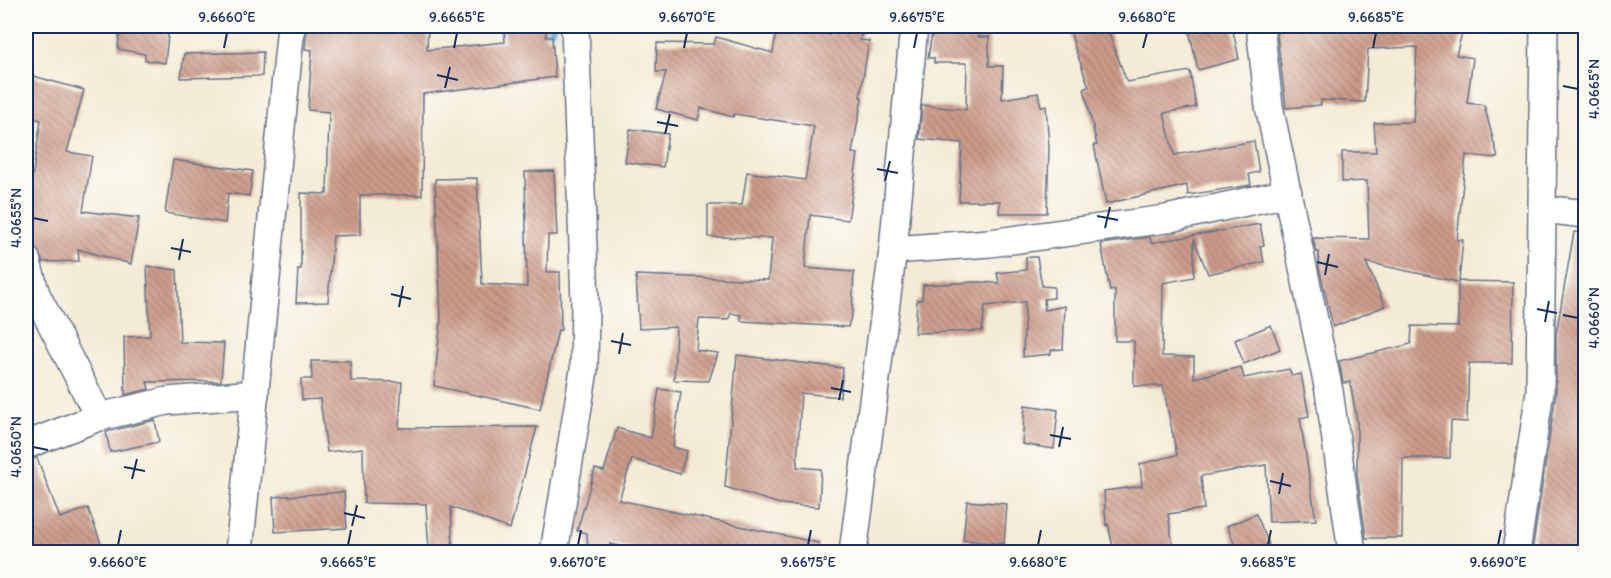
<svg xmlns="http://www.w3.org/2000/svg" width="1611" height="578" font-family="Itim,sans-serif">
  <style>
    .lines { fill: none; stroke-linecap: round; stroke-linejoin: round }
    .stream { stroke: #54a8d0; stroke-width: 8 }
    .building { fill: url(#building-back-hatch) }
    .minor-casing { stroke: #677188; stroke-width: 30 }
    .minor { stroke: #fff; stroke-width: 27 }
    .ticks { fill: none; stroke: #1b2f5e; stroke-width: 2 }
    .neatline { fill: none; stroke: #1b2f5e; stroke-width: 2 }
    .ticks-label { font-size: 15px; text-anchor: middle; fill: #1b2f5e }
  </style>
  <defs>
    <pattern id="building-back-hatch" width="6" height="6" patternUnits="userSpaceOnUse" patternTransform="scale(1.5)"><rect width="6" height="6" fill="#cc9b89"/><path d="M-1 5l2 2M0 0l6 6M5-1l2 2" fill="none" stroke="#a57f73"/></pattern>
  </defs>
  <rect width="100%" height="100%" fill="#fdfcf7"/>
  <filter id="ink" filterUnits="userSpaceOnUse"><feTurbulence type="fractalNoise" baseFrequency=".0167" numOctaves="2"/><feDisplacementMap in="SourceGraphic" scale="12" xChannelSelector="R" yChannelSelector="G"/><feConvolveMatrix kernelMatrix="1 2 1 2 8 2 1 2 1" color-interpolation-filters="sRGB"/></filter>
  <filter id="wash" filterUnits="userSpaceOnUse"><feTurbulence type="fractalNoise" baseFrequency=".008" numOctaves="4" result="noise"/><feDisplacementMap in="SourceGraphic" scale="24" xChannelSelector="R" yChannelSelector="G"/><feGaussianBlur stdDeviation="1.35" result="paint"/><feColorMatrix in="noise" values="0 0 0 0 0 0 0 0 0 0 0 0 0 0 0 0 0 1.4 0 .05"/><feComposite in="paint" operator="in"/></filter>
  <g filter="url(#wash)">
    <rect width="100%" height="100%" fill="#f3ebd5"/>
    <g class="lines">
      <path class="stream" d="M551,30L552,26"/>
    </g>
    <g id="blocks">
      <g class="building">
        <path d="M120,26H169L165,63L145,60V54L118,49Z"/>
        <path d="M307,26H428L427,50L505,42L504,26H546V37H552L555,77L423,94L422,195H360V235L333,236L328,302L296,303L298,269H301V193L327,194L329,112L308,110L312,50L305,49Z"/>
        <path d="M832,26H864L860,40L869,41L860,97L862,98L852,153L858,154L848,220L810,215L805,268L854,272L852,313L848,327L741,321V315L731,313L728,320L699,319L696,350L718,353L709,381L674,380L676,327L639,329L636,275L768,280L772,238L708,237V205H742L747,172L805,180L814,126L734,114L733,117L701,108L698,120L656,109L666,72H656L657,43L714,44L716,37L773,53L777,27L830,35Z"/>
        <path d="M933,26H980L978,37H989V66H1003L1002,99L1038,93L1041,107L1046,106L1049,148L1047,213H999L1000,201H959L962,143L919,139L922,105L966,110L967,63H934V58H928Z"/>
        <path d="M1073,26H1106L1127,82L1190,71L1196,107L1164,113L1174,155L1254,141L1259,172L1249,174L1251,185L1188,195L1187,185L1106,204L1094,145H1097L1084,88L1089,87L1074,45L1071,33L1075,32Z"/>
        <path d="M1188,26H1232L1239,59L1198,70Z"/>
        <path d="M1276,26H1464L1456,55L1473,58L1467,103L1484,105L1498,158L1466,155L1457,240H1463L1459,281L1513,282L1512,363H1469L1467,422L1451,421L1450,458H1403L1402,538H1366L1357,474V421L1350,382L1343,383L1339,361L1411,344L1412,326L1458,327V282L1366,262L1385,306L1333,327L1319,267V252H1316L1313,238L1369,239L1367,181L1342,182V152H1376L1374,123L1413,122L1417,47L1368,49L1365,102L1321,100V105L1286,108Z"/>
        <path d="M263,52L262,76L181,78L184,54Z"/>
        <path d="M26,74L84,90L67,152L92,156L83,211L139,218L131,264L78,249L79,261L43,262L34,246L33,219L26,218L41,120L26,116Z"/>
        <path d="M630,129L668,134L663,167L625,162Z"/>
        <path d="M173,160L253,171L249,196L228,193L225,223L165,213Z"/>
        <path d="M554,171L557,235H548L547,272H560L561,330H558L540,409L434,386L441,319L435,179L477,178L482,284L527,287L525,172Z"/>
        <path d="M1260,224L1264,245L1260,246L1264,262L1208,274L1194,239V277L1163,283L1162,356L1194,357V378L1241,367L1244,378L1289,369L1292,376L1301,374L1309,416L1300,418L1316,520L1269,522L1266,465L1201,476L1204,509L1168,514L1174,552H1114L1108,524L1106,525L1104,491L1142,486L1140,464L1177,455L1163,386H1134V341H1115V290L1110,291L1101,244L1150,237L1151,243Z"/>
        <path d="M1574,232L1586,233V552H1532L1556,393V334Z"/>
        <path d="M1026,257H1037L1042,286L1054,287V298L1044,299L1045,310L1065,306L1063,349L1051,350V354L1023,357L1025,302L985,306L982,331L915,333L917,300H922L923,285L975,282L999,283L997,273L1026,270Z"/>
        <path d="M147,266L177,270L180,342L224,343L221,381L147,382L149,389L125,395L124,337L150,336Z"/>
        <path d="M1271,325L1280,349L1244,364L1235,340Z"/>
        <path d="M737,355L843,368L840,397L801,393L797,467L821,469L819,507L780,504L725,487Z"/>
        <path d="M311,361H350L351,381L402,382L399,428L537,427L510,529L451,507L453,552H429L426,504L364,503L363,448L327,452L320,399L302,400L301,379H312Z"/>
        <path d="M659,389L681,392L673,447L687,451L680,474L632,459L619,500L819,543L818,552H648L610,544V552H588L587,533L577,531L595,469L604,471L617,428L651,438Z"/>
        <path d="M1025,405L1058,410L1054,449L1022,444Z"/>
        <path d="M155,420L159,442L110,452L106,432Z"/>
        <path d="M37,458L60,518L88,508L104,552H26V460Z"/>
        <path d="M344,492L347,528L275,532L273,497Z"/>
        <path d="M967,501L1007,504L1004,544L963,540Z"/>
        <path d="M1256,514L1269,544L1248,552H1238L1227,526Z"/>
      </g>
    </g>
  </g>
  <g filter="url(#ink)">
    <use href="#blocks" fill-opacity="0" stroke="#677188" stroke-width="1.5"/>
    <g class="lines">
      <defs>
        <g id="minor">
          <path d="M1260,26L1269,106L1329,391L1352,552"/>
          <path d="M1560,211L1586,214"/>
          <path d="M893,250L990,243L1166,219L1288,193"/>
          <path d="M26,259L36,294L99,417"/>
          <path d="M26,445L99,417L167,401L255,394"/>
          <path d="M239,552L291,26"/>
          <path d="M554,552L584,370L585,302L575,26"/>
          <path d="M853,552L893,250L914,26"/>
          <path d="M1516,552L1540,391L1544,26"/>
        </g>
      </defs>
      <use href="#minor" class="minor-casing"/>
      <use href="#minor" class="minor"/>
    </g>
  </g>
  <path class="ticks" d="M224,48L227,33M454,48L457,33M684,48L687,33M914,48L917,33M1143,48L1147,33M1373,48L1376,33M437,75L458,80M1563,86L1578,89M445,88L450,67M657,122L678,126M665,134L670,114M877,169L898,173M885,181L890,161M1097,216L1118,220M33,218L48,221M1105,228L1110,207M171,248L191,252M179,260L183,239M1317,262L1338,267M1325,275L1329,254M391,294L411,299M399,307L403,286M1537,309L1557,313M1563,315L1578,318M1545,322L1549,301M611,341L631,345M619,354L623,333M831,388L851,392M839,400L843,380M1050,435L1071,439M33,447L48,450M1059,447L1063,427M124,467L145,471M132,479L137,459M1270,481L1291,486M1279,494L1283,473M344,513L365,518M352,526L357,505M118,545L121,530M348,545L351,530M578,545L581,530M808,545L811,530M1038,545L1041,530M1268,545L1271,530M1498,545L1501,530"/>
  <rect width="1611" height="578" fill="none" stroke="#fdfcf7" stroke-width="66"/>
  <rect x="33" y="33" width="1545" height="512" class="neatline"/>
  <g class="ticks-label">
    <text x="227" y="22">9.6660°E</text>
    <text x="457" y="22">9.6665°E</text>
    <text x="687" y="22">9.6670°E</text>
    <text x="917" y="22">9.6675°E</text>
    <text x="1147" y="22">9.6680°E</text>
    <text x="1376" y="22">9.6685°E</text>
    <text transform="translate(1594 89) rotate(-90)" y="5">4.0665°N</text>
    <text transform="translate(16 218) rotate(-90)" y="5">4.0655°N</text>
    <text transform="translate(1594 318) rotate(-90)" y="5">4.0660°N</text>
    <text transform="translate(16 447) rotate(-90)" y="5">4.0650°N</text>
    <text x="118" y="567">9.6660°E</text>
    <text x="348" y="567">9.6665°E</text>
    <text x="578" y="567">9.6670°E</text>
    <text x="808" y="567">9.6675°E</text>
    <text x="1038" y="567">9.6680°E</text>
    <text x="1268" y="567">9.6685°E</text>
    <text x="1498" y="567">9.6690°E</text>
  </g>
</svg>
